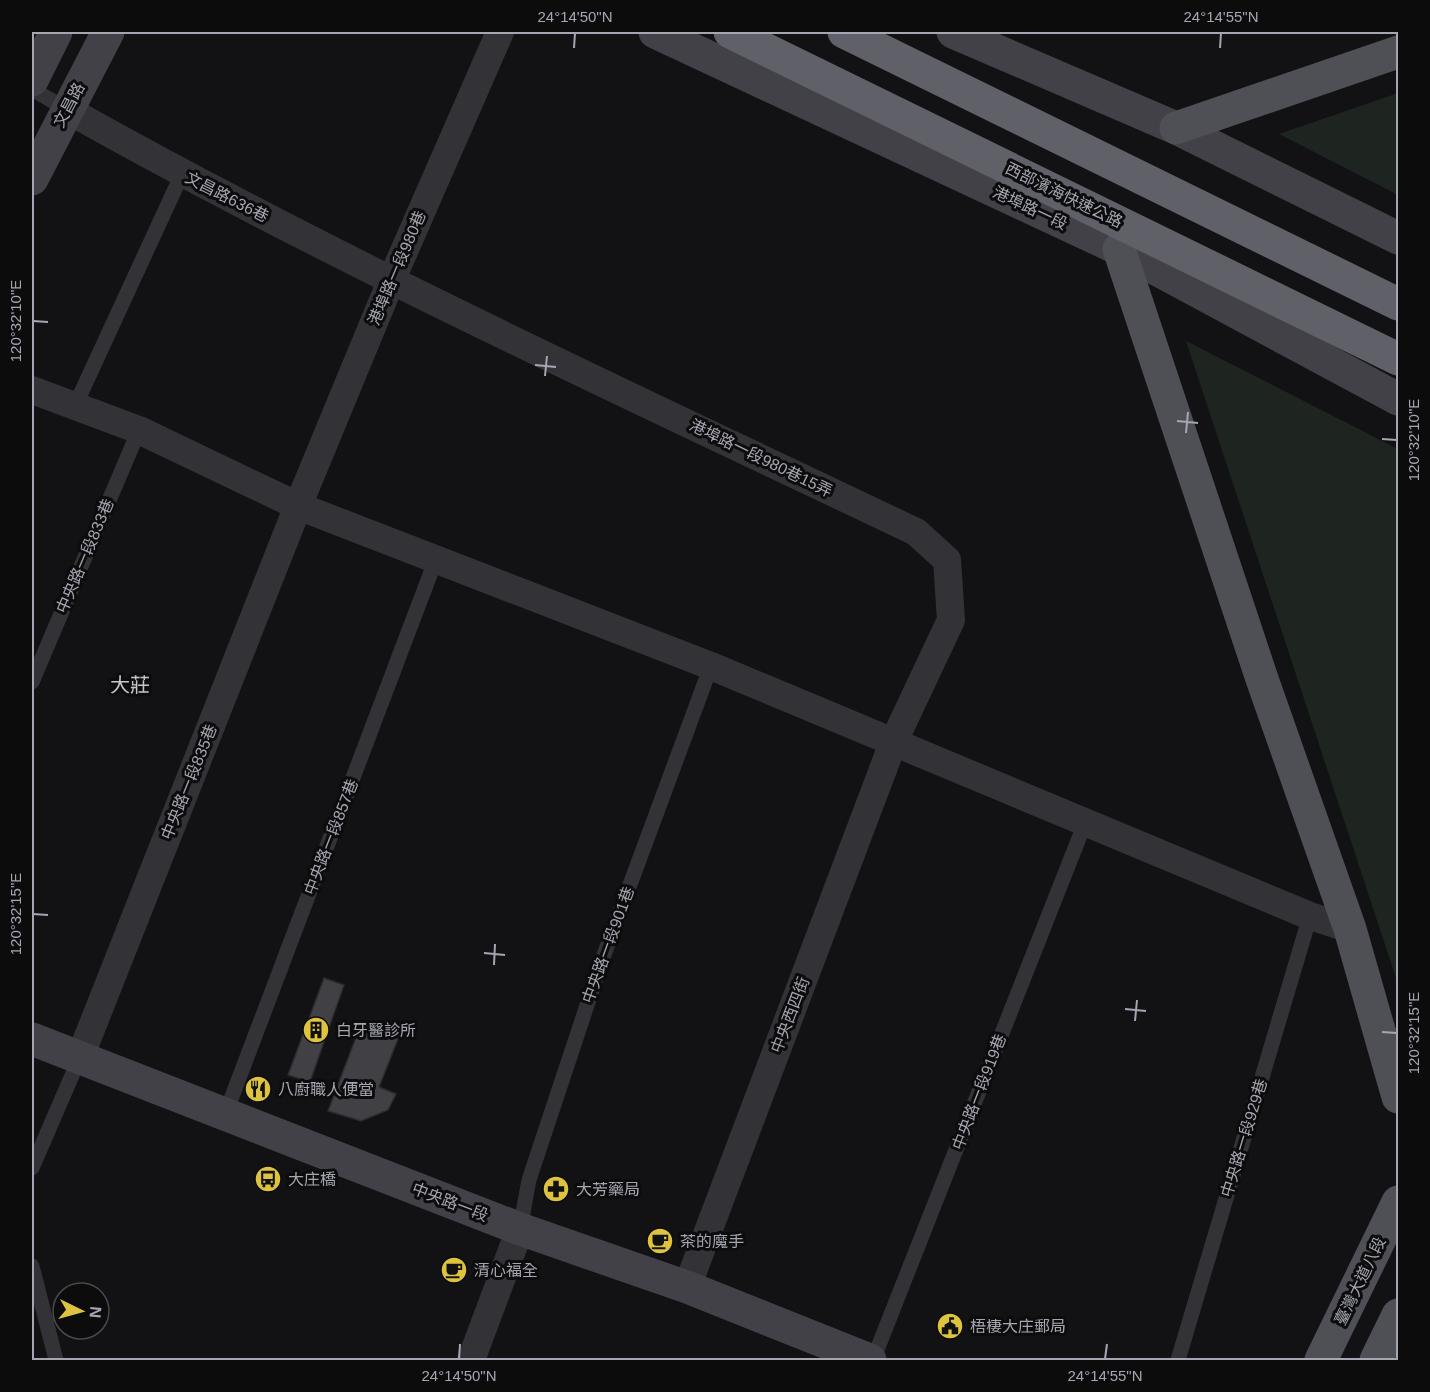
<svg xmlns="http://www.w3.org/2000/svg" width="1430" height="1392" font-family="Helvetica,'Noto Sans TC',sans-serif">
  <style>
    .green { fill: #1e2520 }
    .building { fill: #414145; stroke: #2c2b2e; stroke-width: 1.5 }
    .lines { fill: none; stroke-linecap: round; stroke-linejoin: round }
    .lane { stroke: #333337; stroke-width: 15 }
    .street { stroke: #333337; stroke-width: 28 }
    .secondary { stroke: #414147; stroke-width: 33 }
    .primary { stroke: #4f4f56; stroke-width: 33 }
    .highway { stroke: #5f6068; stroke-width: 33 }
    .ticks { fill: none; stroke: #a4a6b2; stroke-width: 2 }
    .labels { text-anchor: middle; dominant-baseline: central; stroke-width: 6; stroke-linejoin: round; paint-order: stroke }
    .street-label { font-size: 16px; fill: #a4a6b2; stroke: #0d0c0d }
    .poi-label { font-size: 16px; fill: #a4a6b2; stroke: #0d0c0d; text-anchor: start }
    .quarter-label { font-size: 20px; fill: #c5c5ce; stroke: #0d0c0d }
    .neatline { fill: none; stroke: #a4a6b2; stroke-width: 2 }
    .ticks-label { font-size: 15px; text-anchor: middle; fill: #a4a6b2 }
  </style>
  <rect width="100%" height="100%" fill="#121113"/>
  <g class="green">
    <path d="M1398,93V195L1279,134Z"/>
    <path d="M1186,341L1398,449V984Z"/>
  </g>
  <g class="building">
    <path d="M324,978L344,985L310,1082L288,1075Z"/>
    <path d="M360,1027L398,1039L379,1087L396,1094L388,1110L361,1121L328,1111Z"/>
  </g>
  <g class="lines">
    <g class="lane">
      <path d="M32,89L66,109"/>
      <path d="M75,406L182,174"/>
      <path d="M32,682L139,430"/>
      <path d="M225,1115L436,559"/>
      <path d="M32,1168L80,1057"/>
      <path d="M520,1229L529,1180L601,963L711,666"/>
      <path d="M32,1266L56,1360"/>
      <path d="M873,1360L1085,823"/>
      <path d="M1178,1360L1310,916"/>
    </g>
    <g class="street">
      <path d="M66,109C342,264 631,396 916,532L947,560L951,620L893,743L687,1287"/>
      <path d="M32,390L139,430L298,506L711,666L1310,916L1350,929"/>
      <path d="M80,1057L298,506L391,281L500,32"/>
      <path d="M471,1360L520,1229"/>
    </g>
    <g class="secondary">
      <path d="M655,32L1119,249L1398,399"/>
      <path d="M953,32L1176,128L1398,238"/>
      <path d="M32,80L56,32"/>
      <path d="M32,179L108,32"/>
      <path d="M32,1039L520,1229L687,1287L870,1360"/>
    </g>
    <g class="primary">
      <path d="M1176,128L1398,52"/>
      <path d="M1119,249L1262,679L1350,929L1398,1097"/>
      <path d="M1321,1360L1398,1202"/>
      <path d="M1376,1360L1398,1315"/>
    </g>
    <g class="highway">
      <path d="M730,32L1398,359"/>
      <path d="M844,32L1398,304"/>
    </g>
  </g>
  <path class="ticks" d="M574,48L575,33M1220,48L1221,33M33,321L48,322M535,365L556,367M545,376L547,356M1177,421L1198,423M1186,433L1188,412M1382,439L1397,440M33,914L48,915M484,953L505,955M494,965L495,944M1125,1009L1146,1011M1135,1021L1137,1000M1382,1032L1397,1033M459,1359L460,1344M1105,1359L1107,1344"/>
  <defs>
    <symbol id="building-disc" viewBox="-11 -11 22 22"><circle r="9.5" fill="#dec43e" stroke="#0d0c0d"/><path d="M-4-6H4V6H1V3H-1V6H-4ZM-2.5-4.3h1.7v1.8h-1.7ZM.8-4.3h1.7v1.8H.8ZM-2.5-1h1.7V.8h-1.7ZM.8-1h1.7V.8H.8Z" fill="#111"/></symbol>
    <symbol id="restaurant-disc" viewBox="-11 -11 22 22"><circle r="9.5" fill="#dec43e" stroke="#0d0c0d"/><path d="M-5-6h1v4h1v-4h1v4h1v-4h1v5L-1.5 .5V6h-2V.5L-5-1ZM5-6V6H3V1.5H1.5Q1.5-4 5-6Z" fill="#111"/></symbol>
    <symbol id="bus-disc" viewBox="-11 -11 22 22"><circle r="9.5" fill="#dec43e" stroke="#0d0c0d"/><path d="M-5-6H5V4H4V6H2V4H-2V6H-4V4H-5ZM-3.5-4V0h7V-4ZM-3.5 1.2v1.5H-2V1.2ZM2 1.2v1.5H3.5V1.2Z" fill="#111"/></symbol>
    <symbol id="pharmacy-disc" viewBox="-11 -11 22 22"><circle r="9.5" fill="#dec43e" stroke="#0d0c0d"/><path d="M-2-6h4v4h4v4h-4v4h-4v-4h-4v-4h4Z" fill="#111"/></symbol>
    <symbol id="cafe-disc" viewBox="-11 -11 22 22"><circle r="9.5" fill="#dec43e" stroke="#0d0c0d"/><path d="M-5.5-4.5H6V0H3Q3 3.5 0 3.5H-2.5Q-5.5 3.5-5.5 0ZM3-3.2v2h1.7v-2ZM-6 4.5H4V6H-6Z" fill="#111"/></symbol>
    <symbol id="civic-disc" viewBox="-11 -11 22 22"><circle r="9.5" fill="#dec43e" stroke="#0d0c0d"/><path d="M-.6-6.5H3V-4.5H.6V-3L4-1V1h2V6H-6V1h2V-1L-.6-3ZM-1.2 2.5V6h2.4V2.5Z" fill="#111"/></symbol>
  </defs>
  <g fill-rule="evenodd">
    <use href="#building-disc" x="301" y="1015" width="30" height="30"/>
    <use href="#restaurant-disc" x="243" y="1074" width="30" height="30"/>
    <use href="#bus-disc" x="253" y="1164" width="30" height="30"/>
    <use href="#pharmacy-disc" x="541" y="1174" width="30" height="30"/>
    <use href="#cafe-disc" x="645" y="1226" width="30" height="30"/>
    <use href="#cafe-disc" x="439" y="1255" width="30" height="30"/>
    <use href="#civic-disc" x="935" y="1311" width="30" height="30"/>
  </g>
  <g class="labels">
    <g class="street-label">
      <text transform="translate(69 105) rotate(-62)">文昌路</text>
      <text transform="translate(1064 195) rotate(26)">西部濱海快速公路</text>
      <text transform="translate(227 197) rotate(27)">文昌路636巷</text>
      <text transform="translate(1030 208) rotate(25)">港埠路一段</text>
      <text transform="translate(397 268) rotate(-67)">港埠路一段980巷</text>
      <text transform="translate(761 458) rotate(26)">港埠路一段980巷15弄</text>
      <text transform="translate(85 556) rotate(-67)">中央路一段833巷</text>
      <text transform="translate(189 782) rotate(-68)">中央路一段835巷</text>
      <text transform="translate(331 837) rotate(-69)">中央路一段857巷</text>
      <text transform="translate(608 945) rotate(-70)">中央路一段901巷</text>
      <text transform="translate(790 1015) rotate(-69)">中央西四街</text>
      <text transform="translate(979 1092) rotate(-69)">中央路一段919巷</text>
      <text transform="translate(1244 1138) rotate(-73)">中央路一段929巷</text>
      <text transform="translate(450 1202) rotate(21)">中央路一段</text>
      <text transform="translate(1360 1281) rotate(-64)">臺灣大道八段</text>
    </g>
    <g class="poi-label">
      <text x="336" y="1030">白牙醫診所</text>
      <text x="278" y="1089">八廚職人便當</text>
      <text x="288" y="1179">大庄橋</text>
      <text x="576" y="1189">大芳藥局</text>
      <text x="680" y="1241">茶的魔手</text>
      <text x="474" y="1270">清心福全</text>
      <text x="970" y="1326">梧棲大庄郵局</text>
    </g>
    <g class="quarter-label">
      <text x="130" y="685">大莊</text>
    </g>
  </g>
  <rect width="1430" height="1392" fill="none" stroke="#0d0c0d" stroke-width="66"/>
  <g transform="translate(81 1311) rotate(95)"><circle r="28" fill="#0d0c0d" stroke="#494a4f" stroke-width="1.5"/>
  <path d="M0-4.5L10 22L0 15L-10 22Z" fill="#dec43e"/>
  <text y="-9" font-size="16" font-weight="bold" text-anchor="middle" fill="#a4a6b2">N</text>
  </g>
  <rect x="33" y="33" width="1364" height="1326" class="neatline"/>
  <g class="ticks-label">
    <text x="575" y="22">24°14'50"N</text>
    <text x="1221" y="22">24°14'55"N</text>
    <text transform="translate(16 321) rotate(-90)" y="5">120°32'10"E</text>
    <text transform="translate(1414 440) rotate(-90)" y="5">120°32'10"E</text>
    <text transform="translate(16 914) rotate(-90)" y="5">120°32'15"E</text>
    <text transform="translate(1414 1033) rotate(-90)" y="5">120°32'15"E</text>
    <text x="459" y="1381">24°14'50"N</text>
    <text x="1105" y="1381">24°14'55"N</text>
  </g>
</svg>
